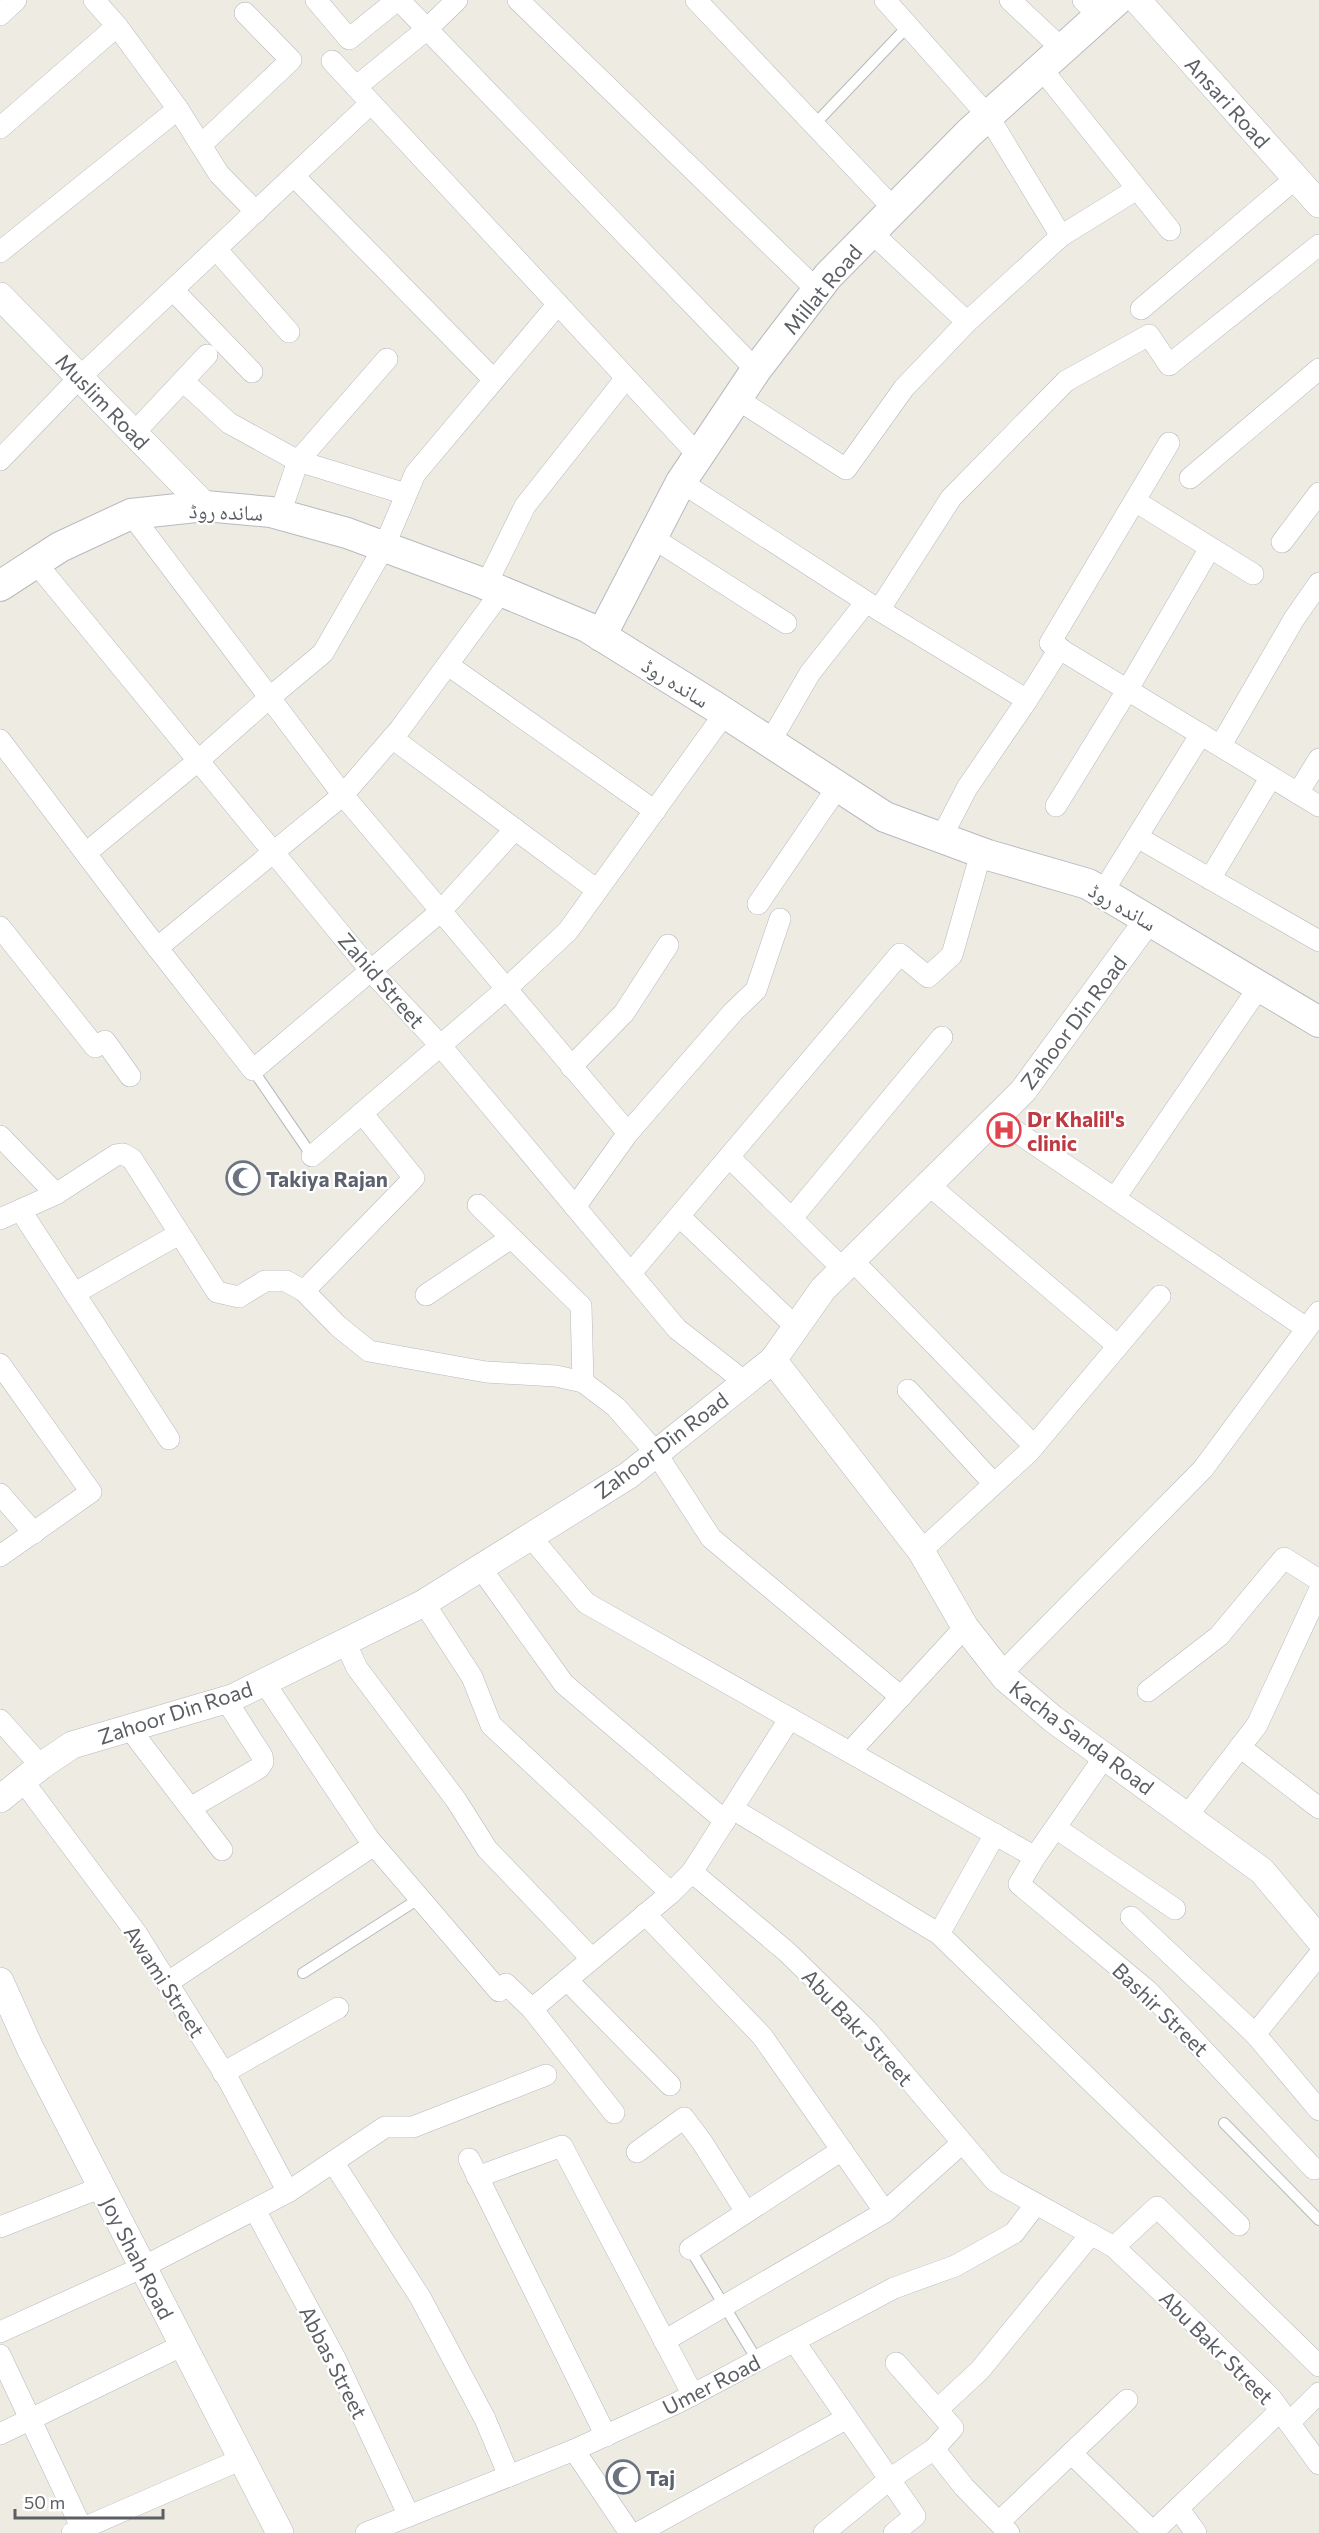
<svg xmlns="http://www.w3.org/2000/svg" width="1319" height="2533" font-family="Commissioner,'Noto Naskh Arabic',sans-serif">
  <style>
    .lines { fill: none; stroke-linecap: round; stroke-linejoin: round }
    .service-casing { stroke: #b6b9bd; stroke-width: 12 }
    .minor-casing { stroke: #b6b9bd; stroke-width: 22 }
    .tertiary-casing { stroke: #b6b9bd; stroke-width: 28 }
    .secondary-casing { stroke: #b7babf; stroke-width: 32 }
    .service { stroke: #fff; stroke-width: 10 }
    .minor { stroke: #fff; stroke-width: 21 }
    .tertiary { stroke: #fff; stroke-width: 27 }
    .secondary { stroke: #fff; stroke-width: 30 }
    .labels { text-anchor: middle; dominant-baseline: central; stroke-width: 4.5; stroke-linejoin: round; paint-order: stroke }
    .street-label { font-size: 21px; fill: #5b5f64; stroke: #fff }
    .health-label { font-size: 21px; font-weight: bold; fill: #be3a42; stroke: #fff; text-anchor: start }
    .worship-label { font-size: 21px; font-weight: bold; fill: #5b616d; stroke: #fff; text-anchor: start }
  </style>
  <rect width="100%" height="100%" fill="#eeebe3"/>
  <g class="lines">
    <defs>
      <g id="service">
        <path d="M814,125L908,26"/>
        <path d="M253,1070L312,1156"/>
        <path d="M303,1973L420,1898"/>
        <path d="M1224,2123L1319,2220"/>
        <path d="M690,2249L757,2360"/>
      </g>
      <g id="minor">
        <path d="M94,0L117,26L178,109L219,174L256,212"/>
        <path d="M316,0L349,39L397,0"/>
        <path d="M399,0L756,370"/>
        <path d="M518,0L817,290"/>
        <path d="M696,0L894,209"/>
        <path d="M885,0L988,116L1061,236"/>
        <path d="M1010,0L1062,49"/>
        <path d="M1083,0L1099,16"/>
        <path d="M0,15L16,0"/>
        <path d="M332,61L699,456"/>
        <path d="M1041,68L1170,230"/>
        <path d="M356,87L427,29L457,0"/>
        <path d="M0,128L117,26"/>
        <path d="M201,145L291,60L245,13"/>
        <path d="M294,176L494,380"/>
        <path d="M871,232L967,322"/>
        <path d="M216,249L289,332"/>
        <path d="M0,252L178,109"/>
        <path d="M173,290L252,372"/>
        <path d="M1141,309L1296,178"/>
        <path d="M183,381L229,423L298,461L406,494"/>
        <path d="M737,399L846,469L904,388L967,322L1061,236L1137,189"/>
        <path d="M134,433L207,355"/>
        <path d="M1169,443L1050,643L1319,806"/>
        <path d="M0,460L80,377L371,103"/>
        <path d="M1190,478L1319,369"/>
        <path d="M681,482L879,610L951,498L1066,381L1149,335L1169,365L1319,245"/>
        <path d="M1135,501L1253,574"/>
        <path d="M131,514L343,795L628,1133L575,1207"/>
        <path d="M280,514L298,461L387,359"/>
        <path d="M653,538L786,623"/>
        <path d="M1282,542L1319,493"/>
        <path d="M36,563L371,971L440,1045L677,1329L745,1382"/>
        <path d="M486,585L525,506L626,378"/>
        <path d="M879,610L1027,700L1060,648"/>
        <path d="M448,665L655,811"/>
        <path d="M392,738L597,890"/>
        <path d="M0,740L145,932L253,1070L440,912L515,829"/>
        <path d="M770,742L810,673L866,602"/>
        <path d="M1221,745L1294,619L1319,583"/>
        <path d="M1298,793L1319,759"/>
        <path d="M1056,806L1128,689L1210,548"/>
        <path d="M1137,837L1319,941"/>
        <path d="M941,838L967,788L1027,700"/>
        <path d="M86,853L199,760L268,699L323,653L384,547L415,474L558,304"/>
        <path d="M1210,879L1271,777"/>
        <path d="M1102,893L1201,734"/>
        <path d="M758,904L839,785"/>
        <path d="M0,927L95,1047L105,1041L130,1076"/>
        <path d="M157,948L343,795L400,729L501,592"/>
        <path d="M571,1067L624,1013L668,945"/>
        <path d="M996,1118L1306,1328"/>
        <path d="M628,1133L733,1012L756,990L780,919"/>
        <path d="M0,1136L56,1194"/>
        <path d="M312,1156L505,990L568,931L725,713"/>
        <path d="M729,1157L844,1270"/>
        <path d="M929,1185L1118,1346"/>
        <path d="M1115,1198L1259,987"/>
        <path d="M478,1205L581,1306L583,1382"/>
        <path d="M21,1211L169,1439"/>
        <path d="M679,1216L796,1327"/>
        <path d="M792,1218L942,1037"/>
        <path d="M0,1219L56,1194L116,1155L123,1154L132,1159L217,1292L239,1297L265,1281H286L304,1291L338,1326L369,1351L486,1372L556,1376L583,1382L616,1407L656,1453L711,1538L901,1697"/>
        <path d="M852,1260L1034,1446"/>
        <path d="M631,1273L900,954L928,977L952,955L981,853"/>
        <path d="M304,1291L414,1178L362,1113"/>
        <path d="M75,1293L179,1234"/>
        <path d="M426,1295L511,1238"/>
        <path d="M0,1364L91,1492L0,1556"/>
        <path d="M908,1390L994,1484"/>
        <path d="M0,1494L34,1533"/>
        <path d="M530,1536L586,1603L1035,1857L1105,1756"/>
        <path d="M921,1551L1029,1452L1160,1296"/>
        <path d="M480,1567L564,1684L725,1821"/>
        <path d="M424,1603L472,1677L491,1725L671,1893L692,1872L787,1952L867,2030L995,2181L1114,2247L1182,2311L1271,2398L1319,2464"/>
        <path d="M345,1642L357,1668L456,1800L487,1849L592,1959"/>
        <path d="M1001,1674L1203,1469L1319,1312"/>
        <path d="M264,1682L369,1839L499,1991L506,1984L532,2009L614,2113"/>
        <path d="M1148,1691L1219,1636L1284,1558L1319,1580"/>
        <path d="M0,1720L41,1766"/>
        <path d="M130,1729L222,1850"/>
        <path d="M1240,1747L1319,1808"/>
        <path d="M850,1752L965,1627"/>
        <path d="M23,1781L137,1934L229,2081L288,2192"/>
        <path d="M190,1808L259,1768L263,1762L262,1756L226,1700"/>
        <path d="M733,1809L939,1934L1239,2225"/>
        <path d="M1187,1816L1257,1725L1319,1591"/>
        <path d="M1056,1828L1175,1909"/>
        <path d="M1035,1857L1019,1884L1148,1991L1314,2169"/>
        <path d="M692,1872L790,1718"/>
        <path d="M645,1914L762,2036L885,2212"/>
        <path d="M1131,1917L1255,2034L1319,1955"/>
        <path d="M939,1934L995,1834"/>
        <path d="M567,1980L670,2085"/>
        <path d="M167,1983L374,1845"/>
        <path d="M532,2009L671,1893"/>
        <path d="M1255,2034L1319,2110"/>
        <path d="M223,2073L338,2008"/>
        <path d="M637,2152L684,2118L702,2142L746,2212"/>
        <path d="M469,2159L606,2436"/>
        <path d="M333,2162L420,2297L485,2419L509,2476"/>
        <path d="M477,2177L562,2146L693,2395"/>
        <path d="M255,2210L335,2358L409,2516"/>
        <path d="M0,2227L102,2187"/>
        <path d="M1114,2247L1157,2207L1319,2366"/>
        <path d="M690,2249L842,2150"/>
        <path d="M0,2332L143,2267L288,2192L385,2127H413L546,2075"/>
        <path d="M664,2341L885,2212L962,2143"/>
        <path d="M794,2341L915,2516L894,2533"/>
        <path d="M0,2355L84,2533"/>
        <path d="M937,2410L980,2370L1091,2234"/>
        <path d="M1289,2423L1319,2393"/>
        <path d="M0,2434L183,2345"/>
        <path d="M934,2449L964,2487L1009,2533"/>
        <path d="M574,2450L630,2533"/>
        <path d="M1071,2453L1153,2532"/>
        <path d="M1178,2508L1196,2533"/>
        <path d="M999,2522L1127,2400"/>
        <path d="M72,2533L242,2459"/>
        <path d="M366,2533L574,2450L679,2402L894,2288L955,2266L1014,2233L1036,2204"/>
        <path d="M638,2533L847,2418"/>
        <path d="M824,2533L890,2479L934,2449L953,2428L896,2363"/>
        <path d="M1152,2533L1280,2411"/>
      </g>
      <g id="tertiary">
        <path d="M1137,0L1319,204"/>
        <path d="M0,296L205,506"/>
        <path d="M773,1360L921,1551L965,1627L1005,1678L1053,1719L1262,1871L1319,1939"/>
        <path d="M0,1799L41,1766L72,1745L232,1698L424,1603L629,1475L773,1360L823,1289L1023,1091L1148,920"/>
        <path d="M0,1981L30,2048L280,2533"/>
      </g>
      <g id="secondary">
        <path d="M0,586L60,547L131,514L205,506L271,512L347,533L477,581L587,627L714,706L885,817L988,855L1088,884L1319,1022"/>
        <path d="M601,636L681,482L756,370L828,276L969,133L1117,0"/>
      </g>
    </defs>
    <use href="#service" class="service-casing"/>
    <use href="#minor" class="minor-casing"/>
    <use href="#tertiary" class="tertiary-casing"/>
    <use href="#secondary" class="secondary-casing"/>
    <use href="#service" class="service"/>
    <use href="#minor" class="minor"/>
    <use href="#tertiary" class="tertiary"/>
    <use href="#secondary" class="secondary"/>
  </g>
  <defs>
    <symbol id="hospital-ring" viewBox="-11 -11 22 22"><circle r="9.5" fill="#fff" stroke="#e0444e" stroke-width="1.5"/><path d="M-5-5h3v3.5h4V-5h3V5h-3V1.5h-4V5h-3Z" fill="#e0444e"/></symbol>
    <symbol id="mosque-ring" viewBox="-11 -11 22 22"><circle r="9.5" fill="#fff" stroke="#6b7280" stroke-width="1.5"/><path d="M3.5-4.9A6 6 0 1 0 3.5 4.9A5 5 0 1 1 3.5-4.9Z" fill="#6b7280"/></symbol>
  </defs>
  <g fill-rule="evenodd">
    <use href="#hospital-ring" x="985" y="1111" width="38" height="38"/>
    <use href="#mosque-ring" x="224" y="1159" width="38" height="38"/>
    <use href="#mosque-ring" x="604" y="2458" width="38" height="38"/>
  </g>
  <g class="labels">
    <g class="street-label">
      <text transform="translate(1228 102) rotate(48)">Ansari Road</text>
      <text transform="translate(822 289) rotate(-50)">Millat Road</text>
      <text transform="translate(103 401) rotate(46)">Muslim Road</text>
      <text transform="translate(226 511) rotate(2)">ساندہ روڈ</text>
      <text transform="translate(676 682) rotate(32)">ساندہ روڈ</text>
      <text transform="translate(1123 906) rotate(30)">ساندہ روڈ</text>
      <text transform="translate(382 980) rotate(49)">Zahid Street</text>
      <text transform="translate(1073 1022) rotate(-53)">Zahoor Din Road</text>
      <text transform="translate(661 1445) rotate(-37)">Zahoor Din Road</text>
      <text transform="translate(175 1712) rotate(-18)">Zahoor Din Road</text>
      <text transform="translate(1082 1737) rotate(37)">Kacha Sanda Road</text>
      <text transform="translate(165 1981) rotate(57)">Awami Street</text>
      <text transform="translate(1161 2009) rotate(44)">Bashir Street</text>
      <text transform="translate(858 2027) rotate(47)">Abu Bakr Street</text>
      <text transform="translate(138 2258) rotate(63)">Joy Shah Road</text>
      <text transform="translate(1217 2347) rotate(45)">Abu Bakr Street</text>
      <text transform="translate(334 2362) rotate(63)">Abbas Street</text>
      <text transform="translate(711 2384) rotate(-27)">Umer Road</text>
    </g>
    <g class="health-label">
      <text x="1027" y="1118">Dr Khalil's<tspan x="1027" dy="24">clinic</tspan></text>
    </g>
    <g class="worship-label">
      <text x="266" y="1178">Takiya Rajan</text>
      <text x="646" y="2477">Taj</text>
    </g>
  </g>
  <path d="M15 2509v9h148v-9" fill="none" stroke="#5b5f64" stroke-width="3"/>
  <text x="24" y="2509" font-size="18" fill="#5b5f64" stroke="#ffffff" stroke-width="4.5" paint-order="stroke">50 m</text>
</svg>
